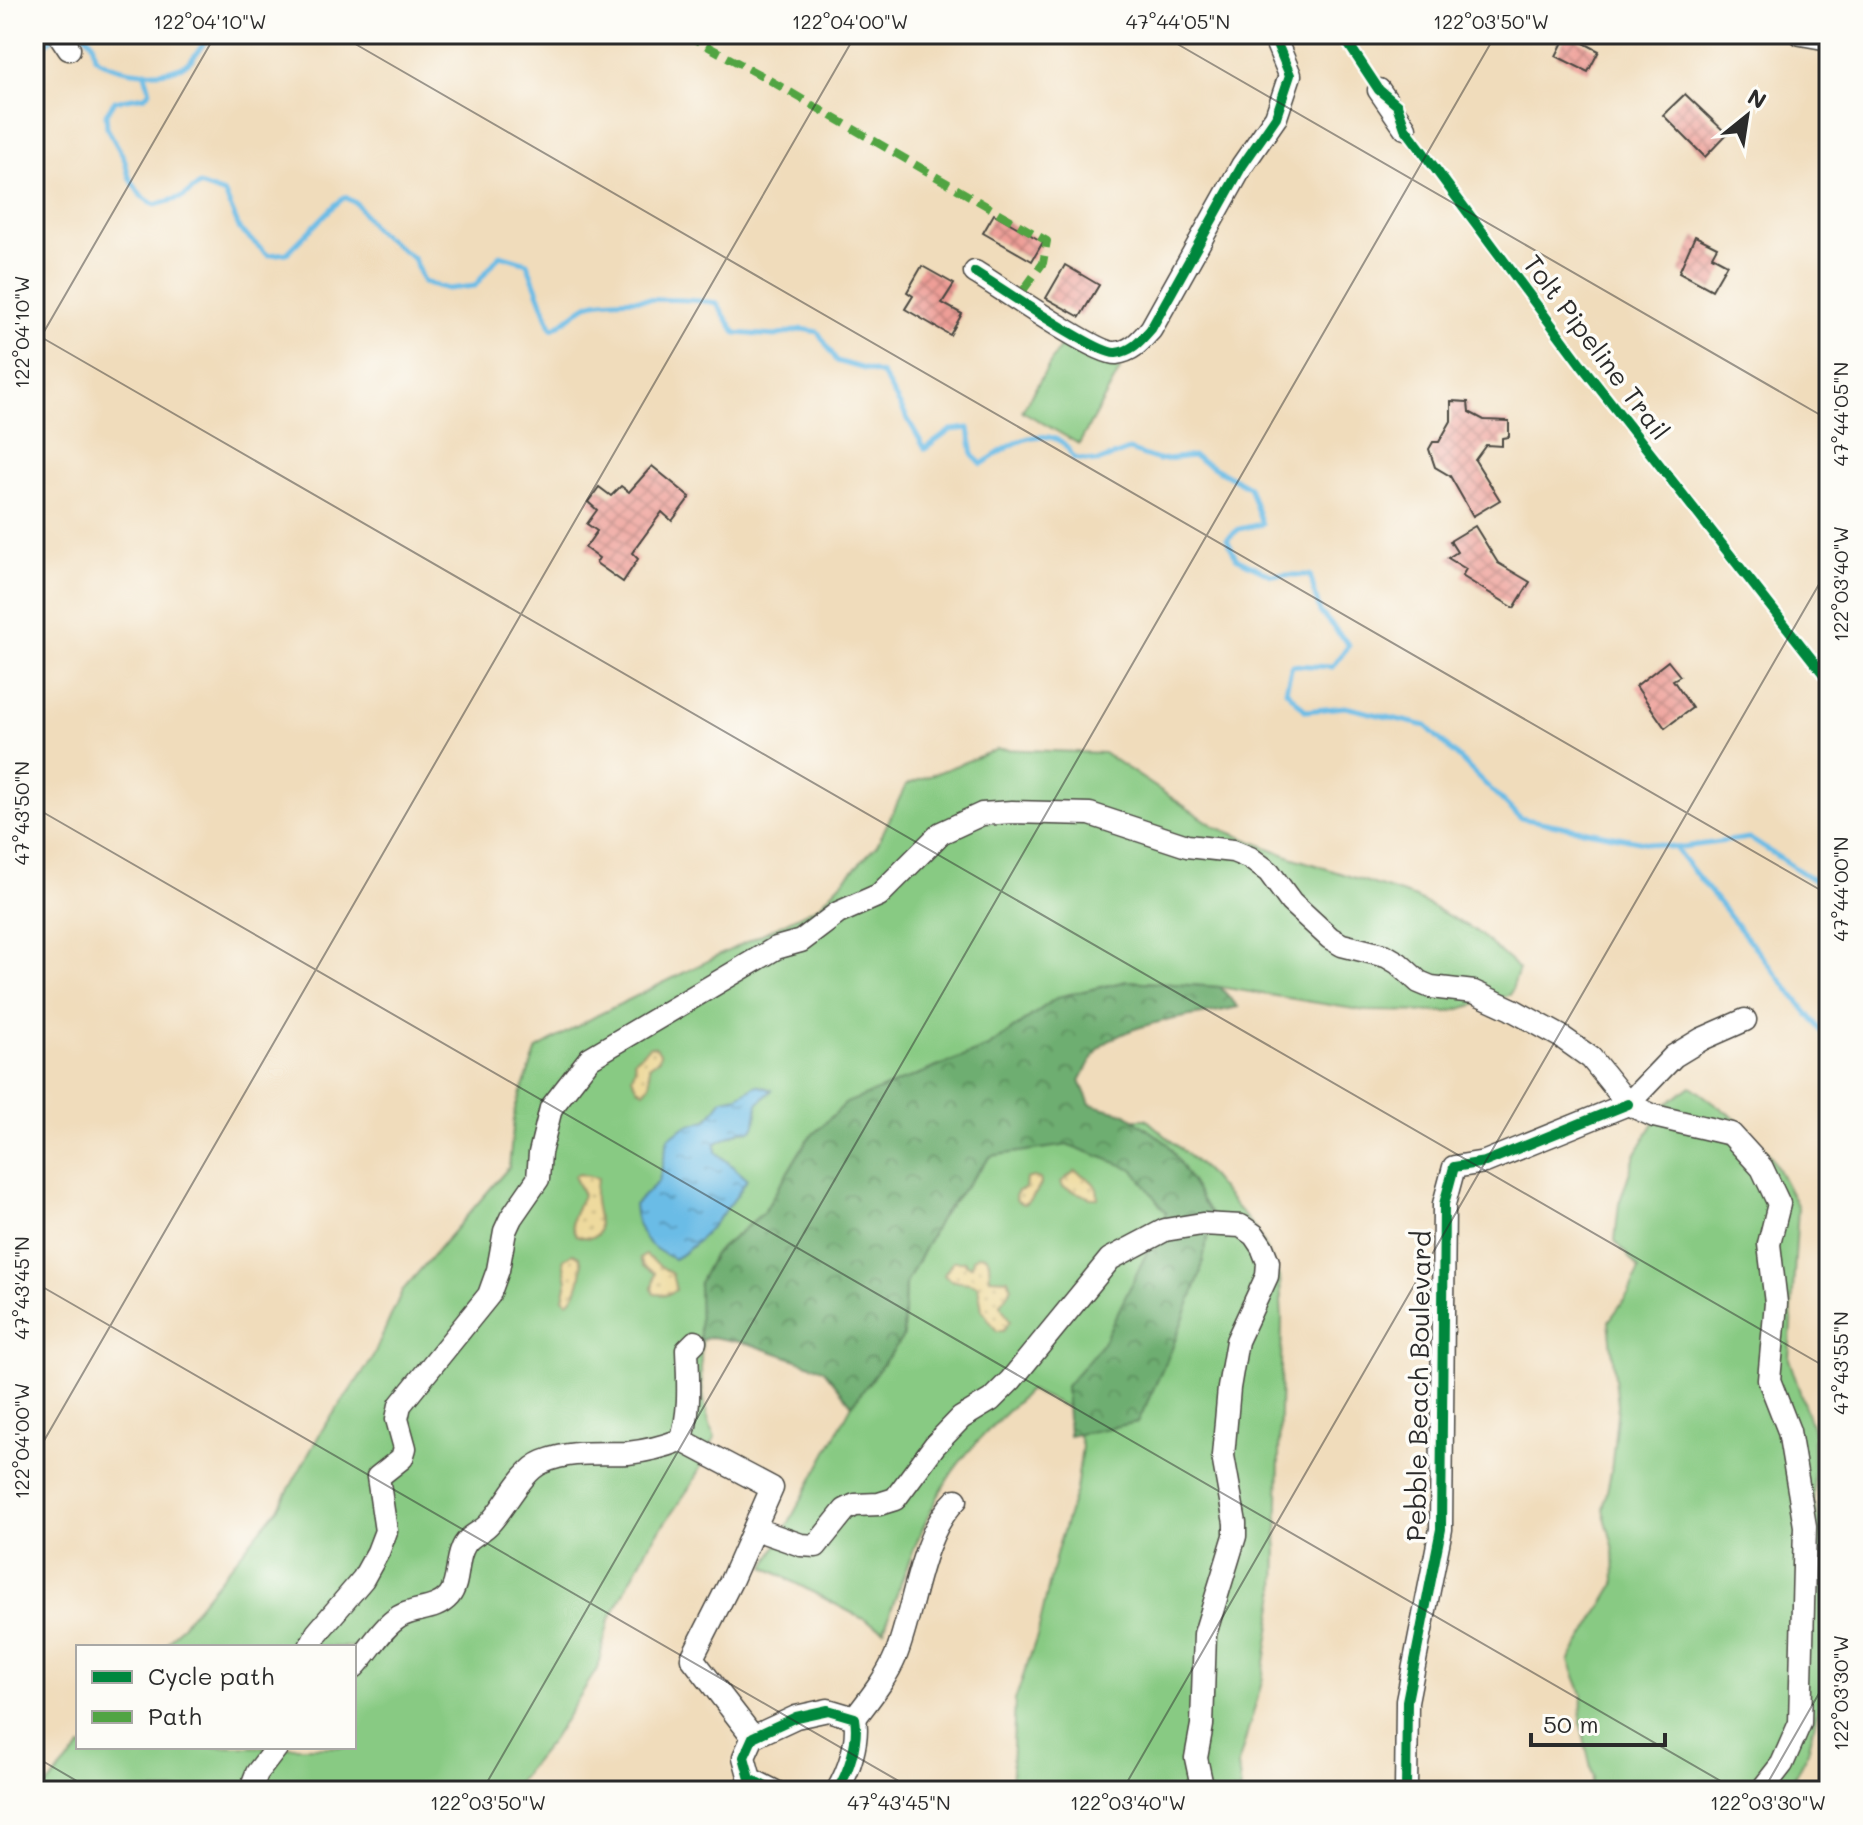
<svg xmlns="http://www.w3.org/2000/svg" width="1863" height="1825" font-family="Mali,sans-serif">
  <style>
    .grass { fill: #88ca83; stroke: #5a7a57; stroke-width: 2 }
    .forest { fill: url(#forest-crowns); stroke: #4c6c4e; stroke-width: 2 }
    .sand { fill: url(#sand-dots); stroke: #8c8264; stroke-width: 2 }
    .water { fill: url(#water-ripples); stroke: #4b7488; stroke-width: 2 }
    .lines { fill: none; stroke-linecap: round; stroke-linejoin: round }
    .stream { stroke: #6bbce6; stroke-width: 5 }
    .building { fill: url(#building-cross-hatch) }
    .minor-casing { stroke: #494641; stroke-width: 25 }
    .minor { stroke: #fff; stroke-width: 22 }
    .quiet { stroke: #51a443; stroke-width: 8; stroke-dasharray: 16 8; stroke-linecap: butt }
    .cycleway-casing { stroke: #fdfcf7; stroke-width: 15 }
    .cycleway { stroke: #00873e; stroke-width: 10 }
    .ticks { fill: none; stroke: #2b2b2b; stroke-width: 2; stroke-opacity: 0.45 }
    .labels { text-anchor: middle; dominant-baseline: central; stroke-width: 7; stroke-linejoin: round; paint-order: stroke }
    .street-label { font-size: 26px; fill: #2b2b2b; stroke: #fdfcf7 }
    .neatline { fill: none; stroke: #2b2b2b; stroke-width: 3 }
    .ticks-label { font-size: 20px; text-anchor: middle; fill: #2b2b2b }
  </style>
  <defs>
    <pattern id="forest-crowns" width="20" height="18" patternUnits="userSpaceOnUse" patternTransform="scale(2)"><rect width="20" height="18" fill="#6eae71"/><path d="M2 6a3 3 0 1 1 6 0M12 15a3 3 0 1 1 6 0" fill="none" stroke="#5b8e5d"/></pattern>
    <pattern id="sand-dots" width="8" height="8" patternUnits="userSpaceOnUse" patternTransform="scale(2)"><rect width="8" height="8" fill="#eeda9e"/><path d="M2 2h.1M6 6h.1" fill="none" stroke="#cb8" stroke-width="1.8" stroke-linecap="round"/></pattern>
    <pattern id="water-ripples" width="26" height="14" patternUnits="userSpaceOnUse" patternTransform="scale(2)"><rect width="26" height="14" fill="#6bbce6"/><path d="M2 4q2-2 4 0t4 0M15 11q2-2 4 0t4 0" fill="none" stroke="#5899bb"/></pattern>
    <pattern id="building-cross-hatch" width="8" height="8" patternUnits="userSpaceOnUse" patternTransform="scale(2)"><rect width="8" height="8" fill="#ee9e97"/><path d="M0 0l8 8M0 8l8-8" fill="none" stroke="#c1817b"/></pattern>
  </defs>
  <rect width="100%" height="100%" fill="#fdfcf7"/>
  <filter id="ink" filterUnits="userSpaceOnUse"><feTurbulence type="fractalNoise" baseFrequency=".0125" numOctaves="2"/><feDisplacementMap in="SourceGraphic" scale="16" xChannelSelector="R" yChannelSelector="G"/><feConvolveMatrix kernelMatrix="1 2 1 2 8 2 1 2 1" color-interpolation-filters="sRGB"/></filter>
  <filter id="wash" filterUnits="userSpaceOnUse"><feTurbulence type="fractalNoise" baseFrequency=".006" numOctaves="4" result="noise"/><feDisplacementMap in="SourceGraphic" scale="32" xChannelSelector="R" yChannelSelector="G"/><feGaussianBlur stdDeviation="1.8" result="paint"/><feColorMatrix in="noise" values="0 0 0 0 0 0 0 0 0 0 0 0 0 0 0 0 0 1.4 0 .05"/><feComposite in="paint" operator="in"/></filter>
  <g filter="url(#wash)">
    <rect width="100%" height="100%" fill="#f0dcbb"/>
    <g class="grass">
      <path d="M1065,338L1120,370L1079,444L1022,411Z"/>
      <path d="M998,749L1104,753L1216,827L1291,857L1416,898L1476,931L1519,969L1510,995L1449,1012L1366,1011L1220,987L1127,981L1058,997L988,1047L919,1074L807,1140L764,1212L714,1254C704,1315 690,1379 715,1438L692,1484L648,1547L609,1621L597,1669L552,1740L510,1791H42L81,1747H354V1647H164L279,1507L322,1430L371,1361L402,1291L509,1167L515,1109L537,1049L598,1015L819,906L877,845L906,785Z"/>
      <path d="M1691,1086L1737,1120L1771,1156L1798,1207L1789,1359L1813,1431L1814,1500L1827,1553L1829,1633L1822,1692L1808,1751L1787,1791H1589L1593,1777L1581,1725L1582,1694L1569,1661L1615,1584L1614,1549L1603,1510L1611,1472L1618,1405L1609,1321L1629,1293L1639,1269L1615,1241L1619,1204L1636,1153L1664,1106Z"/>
      <path d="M1062,1119H1146L1205,1170L1256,1230L1280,1277L1282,1321L1276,1592L1262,1682L1238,1765L1241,1791H1011L1015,1700L1037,1636L1057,1550L1076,1490L1082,1446L1071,1409L1029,1390C1003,1416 965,1450 946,1482C919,1529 902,1580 884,1630L765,1567L852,1405L903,1337L905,1285L942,1215L991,1156Z"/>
    </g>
    <path class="forest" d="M1127,981L1220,987L1238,1007C1194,1018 1143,1018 1104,1044C1094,1052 1086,1070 1080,1081L1090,1104L1126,1114L1168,1144L1212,1216L1200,1275L1171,1351L1138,1422L1069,1436L1066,1386L1103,1343L1166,1213L1133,1169L1069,1145L991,1156L942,1215L905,1285L903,1337L852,1405L823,1369L750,1344L712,1337L700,1340L699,1283L714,1254L764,1212L807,1140L846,1103L988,1047L1058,997Z"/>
    <g class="sand">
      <path d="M650,1046L656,1047L660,1053L659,1059L649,1066L650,1084L644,1091L638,1088L632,1077L635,1068L634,1060Z"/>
      <path d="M1075,1171C1086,1178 1099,1181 1098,1198H1091L1063,1187L1061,1182Z"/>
      <path d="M579,1174L598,1178C598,1182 595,1186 595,1191C591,1209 616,1248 576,1235C566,1219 577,1210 583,1195L574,1176Z"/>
      <path d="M1033,1177L1040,1179L1041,1184C1037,1192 1032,1201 1023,1204L1017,1201L1015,1196L1018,1191L1025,1189L1026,1179Z"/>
      <path d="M573,1253L579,1256C586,1268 578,1294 568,1302L563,1298L567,1281L563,1260Z"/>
      <path d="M645,1255L672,1274L676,1290L666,1295L654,1294L652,1289L655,1273L643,1266L640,1259Z"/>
      <path d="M978,1255L986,1256L989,1260L990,1278L1008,1279L1012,1287L1000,1304L1010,1321L1003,1331H997L982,1310L978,1286C966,1279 954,1286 944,1275L953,1261H964L967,1265L972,1266L973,1259Z"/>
    </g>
    <path class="water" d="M757,1085L772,1090L758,1104L755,1125L752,1130L740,1131L716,1143V1152L747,1179C735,1202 696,1248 674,1259C648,1248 636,1234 634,1205L659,1181L668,1138L686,1126L707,1120L723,1099L738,1096Z"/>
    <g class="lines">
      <g class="stream">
        <path d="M84,34L92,41L95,57C116,73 163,78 186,64C195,59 204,42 210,34"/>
        <path d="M34,53L54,37"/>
        <path d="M145,74L150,91L145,96L115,101L106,114L107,128L124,158L129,177L141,196L155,205L183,197L199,185L225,194L240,230L268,255L287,253L335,205L345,197L356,203L374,229L414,259L423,282L448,289L475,286L500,255L527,263L552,329C566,323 575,311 589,304C604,297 697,299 716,303L736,333L775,336L802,329L818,332L837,361L882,374L925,449L951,430L969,428L973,456L982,464C1003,450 1036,424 1063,443C1067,446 1071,454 1074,458L1097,462L1129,450L1158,460L1193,456L1249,487L1262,524L1239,529L1227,539L1236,558L1271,575H1310L1320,612L1349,645L1333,667L1292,665L1286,690L1306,711L1345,707L1426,726L1520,818L1675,848L1749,838L1829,890"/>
        <path d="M1675,848L1829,1040"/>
      </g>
    </g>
    <g id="blocks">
      <g class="building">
        <path d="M1567,34L1599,51L1588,72L1556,56Z"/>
        <path d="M1685,94L1727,134L1705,157L1663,115Z"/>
        <path d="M994,214L1043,242L1032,261L983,233Z"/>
        <path d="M1695,236L1717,247L1712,256L1727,264L1712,290L1679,272Z"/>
        <path d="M1065,265L1099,285L1080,317L1046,298Z"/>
        <path d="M922,266L954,284L942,303L962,314L950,335L905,309L913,296L907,292Z"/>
        <path d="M1451,401L1468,402L1469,412L1484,420L1509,421V437L1502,438V446L1486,445L1475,460L1500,500L1473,516L1450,476L1435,467L1429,449L1433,442H1439L1451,421Z"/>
        <path d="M652,466L690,497L672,521L662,512L632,553L638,559L623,582L596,563L599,558L585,548L597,531L587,524L597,510L588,502L599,487L611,496L621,486L629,492Z"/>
        <path d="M1475,526L1498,563L1530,582L1514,608L1462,576L1466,569L1448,558L1457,552L1450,541Z"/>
        <path d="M1668,661L1680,676L1673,680L1692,708L1665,728L1636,686Z"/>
      </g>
    </g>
  </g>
  <g filter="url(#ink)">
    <use href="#blocks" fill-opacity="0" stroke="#494641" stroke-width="2"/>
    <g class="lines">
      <defs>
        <g id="minor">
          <path d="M59,34L69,49"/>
          <path d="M1801,34L1829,39"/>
          <path d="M1379,90L1405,128"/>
          <path d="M975,272C998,286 1097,355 1116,353C1133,351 1141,340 1151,329L1242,166L1276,117L1290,75L1273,34"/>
          <path d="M681,1440L772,1488L732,1579L692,1658L753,1737"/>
          <path d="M755,1529L801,1545L816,1546L845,1510L855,1505L879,1504L895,1499L935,1445L961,1418L991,1400L1011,1380L1110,1259L1165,1230L1202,1224L1241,1226L1254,1235L1262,1247L1268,1262L1267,1276L1237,1341L1229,1388L1223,1456L1235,1523V1536L1205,1634L1202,1725L1196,1758L1203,1791"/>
          <path d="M310,1647L317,1633L363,1579L378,1552L386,1531L378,1477L402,1458L405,1448L397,1419L400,1405L489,1295L498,1270L505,1231L511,1218L538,1179L540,1153L551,1108L590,1058L776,948L801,941L838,913L879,895L941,833L982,814L1012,812L1090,814L1187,846L1233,851L1250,858L1269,872L1291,902L1330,938L1342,945L1386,956L1398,963L1419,982L1431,987L1474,992L1511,1009L1560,1036L1591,1058L1628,1104L1654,1116L1731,1134L1762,1168L1779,1204L1769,1244L1776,1303L1769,1380L1789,1431L1805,1526L1800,1723L1782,1764L1761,1791"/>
          <path d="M354,1667C369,1652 381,1628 399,1617C415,1607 435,1612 449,1596C459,1584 456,1564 462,1550C467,1536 479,1534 488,1525C506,1507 521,1471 543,1462C571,1450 599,1454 628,1453C646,1451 663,1447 681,1440C691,1413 688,1379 687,1350L695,1342"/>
          <path d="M855,1718C870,1698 886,1679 896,1655C914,1610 920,1534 956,1500"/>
          <path d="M250,1791L257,1773L277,1747"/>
          <path d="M774,1791L750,1779L744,1757L753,1737L796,1717L828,1710L855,1718C859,1741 849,1771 837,1791"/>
          <path d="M1406,1791L1407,1701L1441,1529L1444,1204L1454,1167L1485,1162L1628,1104L1674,1056L1702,1039L1745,1020"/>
        </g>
      </defs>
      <use href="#minor" class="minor-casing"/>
      <use href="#minor" class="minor"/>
      <path class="quiet" d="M685,34L764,77L1047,241L1043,263L1017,299"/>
      <defs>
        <g id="cycleway">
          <path d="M1342,34L1379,90L1397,105L1405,128L1582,366L1829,681"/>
          <path d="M975,272C998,286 1097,355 1116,353C1133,351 1141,340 1151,329L1242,166L1276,117L1290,75L1273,34"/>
          <path d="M774,1791L750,1779L744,1757L753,1737L796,1717L828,1710L855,1718C859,1741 849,1771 837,1791"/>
          <path d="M1406,1791L1407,1701L1441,1529L1444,1204L1454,1167L1485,1162L1628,1104"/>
        </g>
      </defs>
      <use href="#cycleway" class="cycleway-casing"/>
      <use href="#cycleway" class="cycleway"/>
    </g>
  </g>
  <path class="ticks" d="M338,34L1829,895M1160,34L1829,420M34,333L1829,1369M34,349L216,34M34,807L1738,1791M34,1282L916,1791M34,1458L856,34M34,1756L94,1791M482,1791L1496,34M1122,1791L1829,567M1763,1791L1829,1676"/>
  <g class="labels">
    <g class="street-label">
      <text transform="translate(1597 347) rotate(53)">Tolt Pipeline Trail</text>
      <text transform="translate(1418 1386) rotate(-89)">Pebble Beach Boulevard</text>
    </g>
  </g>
  <rect width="1863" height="1825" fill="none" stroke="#fdfcf7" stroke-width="88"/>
  <rect x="76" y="1645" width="280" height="104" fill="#fdfcf7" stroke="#a9a8a5" stroke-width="2"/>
  <rect x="92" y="1671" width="40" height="12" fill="#00873e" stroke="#a9a8a5" stroke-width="2"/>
  <text x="148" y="1685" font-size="24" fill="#2b2b2b">Cycle path</text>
  <rect x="92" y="1711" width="40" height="12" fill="#51a443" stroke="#a9a8a5" stroke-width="2"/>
  <text x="148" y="1725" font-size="24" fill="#2b2b2b">Path</text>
  <g transform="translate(1747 116) rotate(30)" stroke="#fdfcf7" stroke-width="6" paint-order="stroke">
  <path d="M0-6L14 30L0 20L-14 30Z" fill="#2b2b2b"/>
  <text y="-12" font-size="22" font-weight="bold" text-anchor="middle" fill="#2b2b2b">N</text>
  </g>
  <path d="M1531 1733v12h134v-12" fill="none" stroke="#2b2b2b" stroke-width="4"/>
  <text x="1543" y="1733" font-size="24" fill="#2b2b2b" stroke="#fdfcf7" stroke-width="6" paint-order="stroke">50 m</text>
  <rect x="44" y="44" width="1775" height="1737" class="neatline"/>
  <g class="ticks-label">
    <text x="210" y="29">122°04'10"W</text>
    <text x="850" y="29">122°04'00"W</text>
    <text x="1178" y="29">47°44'05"N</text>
    <text x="1491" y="29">122°03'50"W</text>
    <text transform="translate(22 332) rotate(-90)" y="7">122°04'10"W</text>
    <text transform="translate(1841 414) rotate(-90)" y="7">47°44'05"N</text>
    <text transform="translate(1841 584) rotate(-90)" y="7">122°03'40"W</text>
    <text transform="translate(22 813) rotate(-90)" y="7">47°43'50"N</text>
    <text transform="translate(1841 889) rotate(-90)" y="7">47°44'00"N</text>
    <text transform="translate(22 1288) rotate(-90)" y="7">47°43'45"N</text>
    <text transform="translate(1841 1363) rotate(-90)" y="7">47°43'55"N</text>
    <text transform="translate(22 1441) rotate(-90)" y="7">122°04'00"W</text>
    <text transform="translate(1841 1693) rotate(-90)" y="7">122°03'30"W</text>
    <text x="488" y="1810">122°03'50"W</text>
    <text x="899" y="1810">47°43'45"N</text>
    <text x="1128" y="1810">122°03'40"W</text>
    <text x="1768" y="1810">122°03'30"W</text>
  </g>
</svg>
